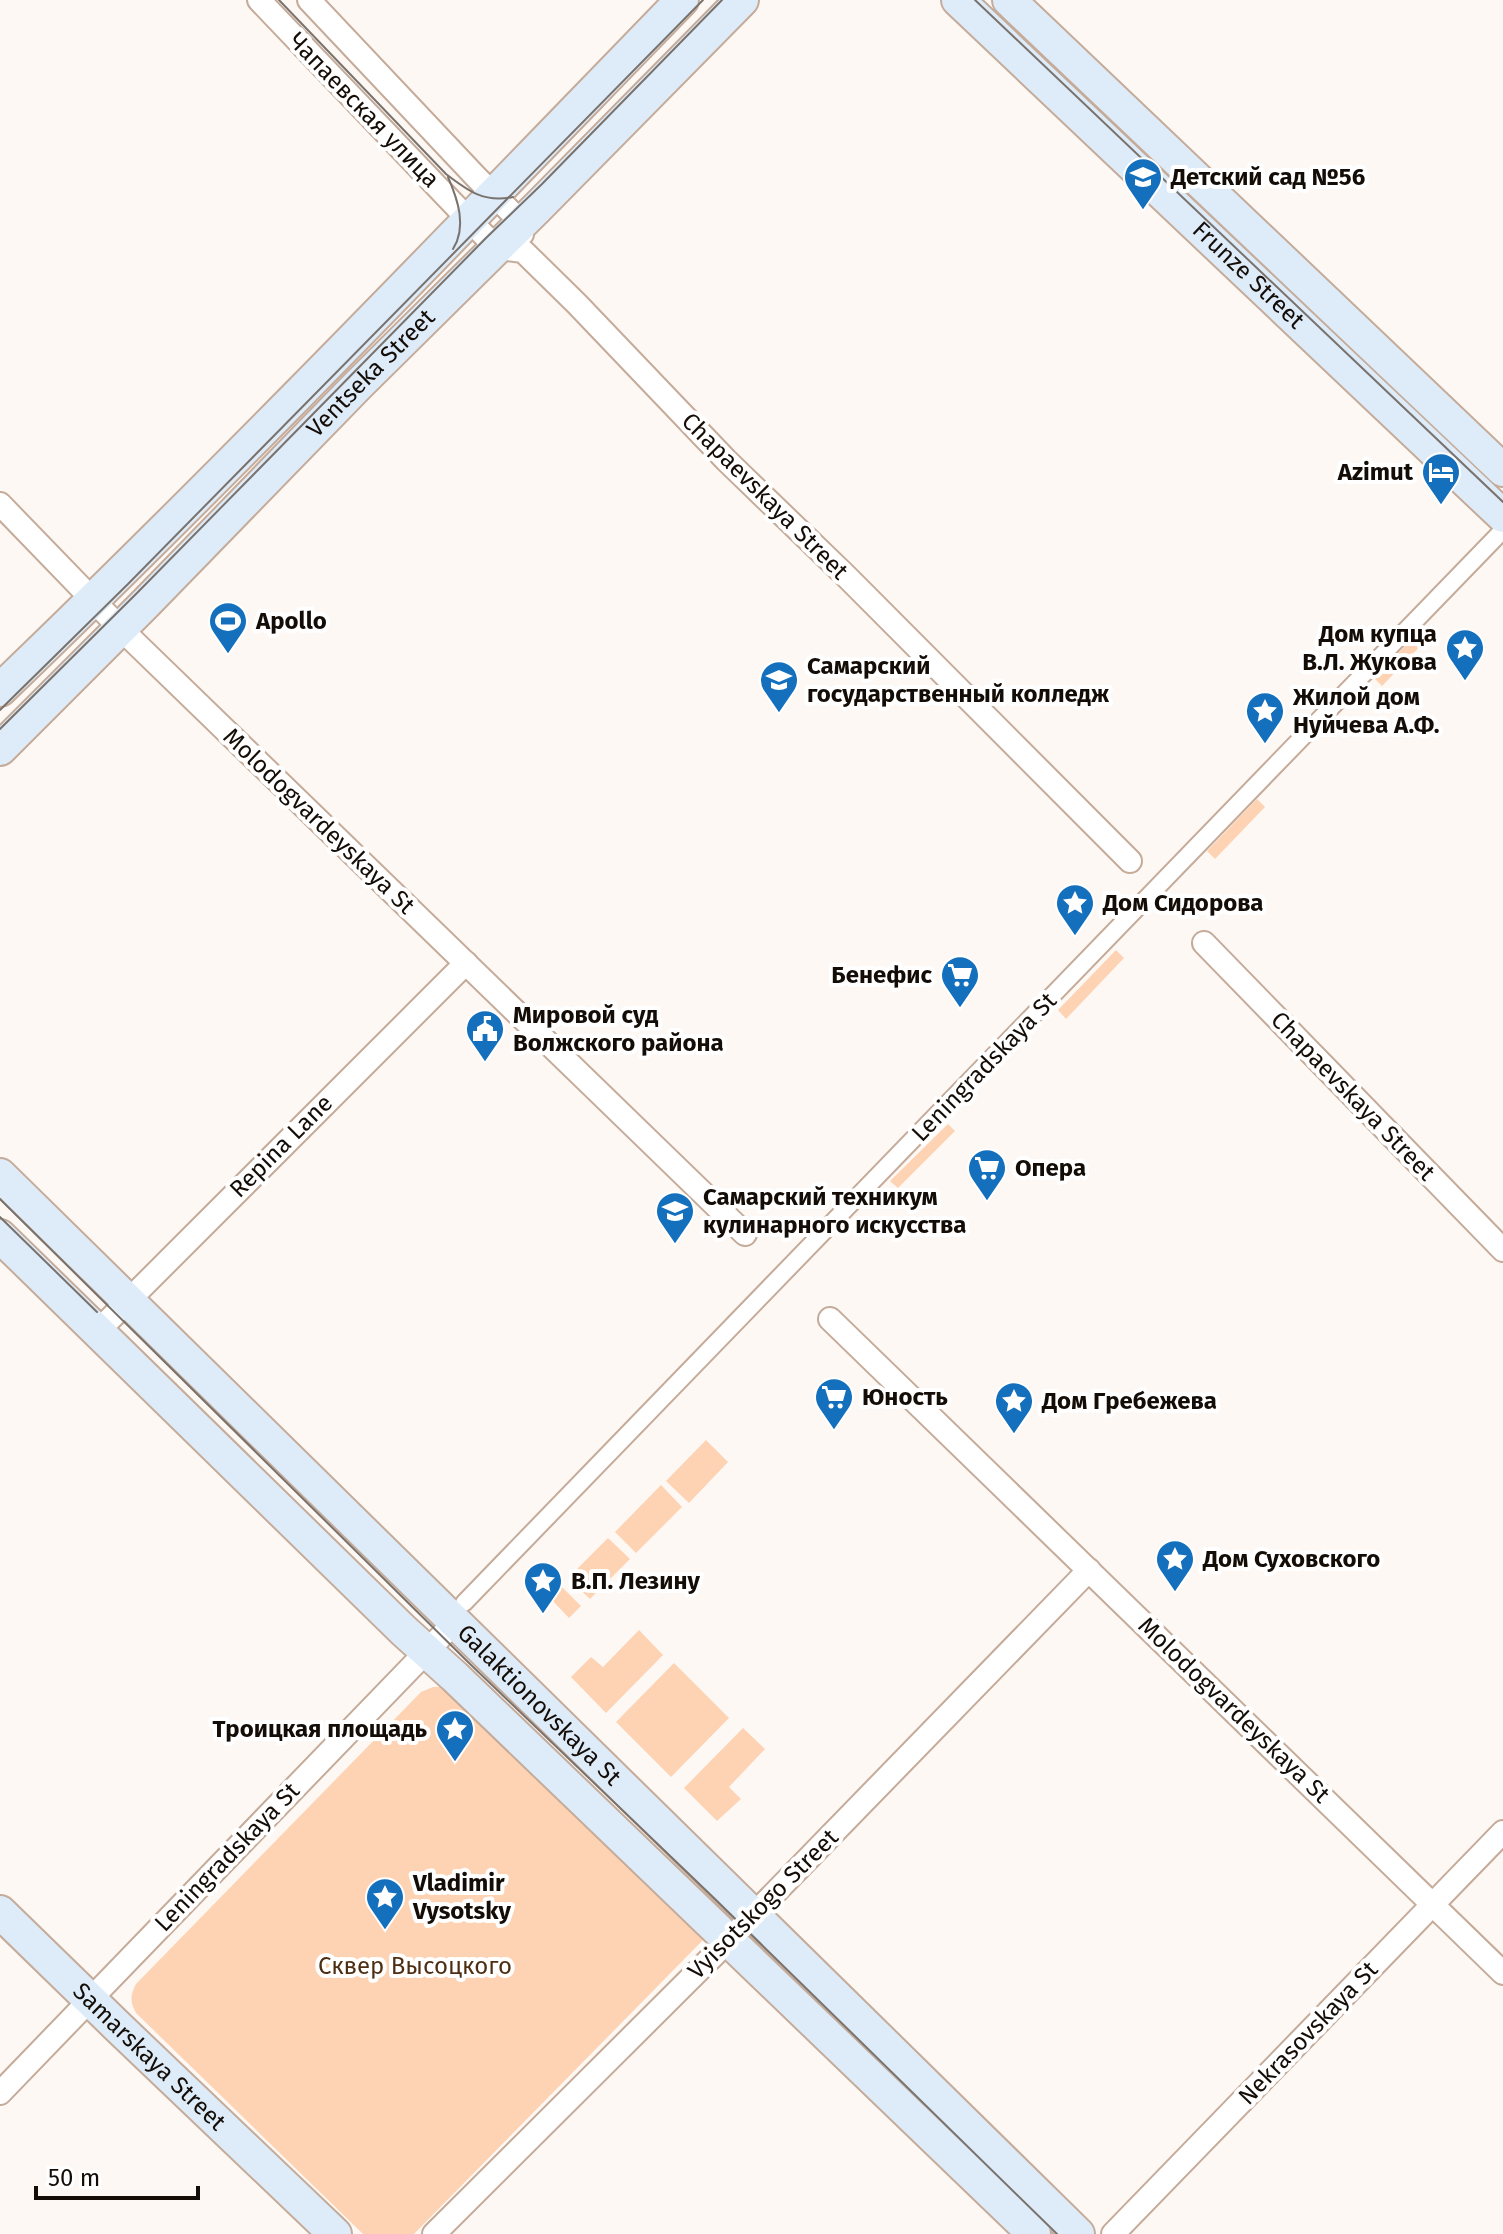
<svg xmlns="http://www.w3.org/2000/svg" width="1503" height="2234" font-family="'Fira Sans',sans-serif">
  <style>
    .green { fill: #fdd3b4 }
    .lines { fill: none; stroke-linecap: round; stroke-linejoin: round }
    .pedestrian-casing { stroke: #c5ab99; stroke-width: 20 }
    .minor-casing { stroke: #c5ab99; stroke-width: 26 }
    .secondary-casing { stroke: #c5ab99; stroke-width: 36 }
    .pedestrian { stroke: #fff; stroke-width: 16 }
    .minor { stroke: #fff; stroke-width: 22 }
    .secondary { stroke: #deecfa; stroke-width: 32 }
    .tram { stroke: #79726d; stroke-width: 2 }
    .labels { text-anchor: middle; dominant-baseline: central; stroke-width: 8; stroke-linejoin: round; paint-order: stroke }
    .street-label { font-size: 24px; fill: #140c06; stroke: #fff }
    .poi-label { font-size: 24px; font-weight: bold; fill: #140c06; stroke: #fff; text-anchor: start }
    .park-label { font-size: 24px; fill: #4e2e12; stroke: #fff }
  </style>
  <rect width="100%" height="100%" fill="#fdf8f4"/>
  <g class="green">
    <path d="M1423,628L1431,635L1382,686L1374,678Z"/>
    <path d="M1257,799L1265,807L1215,859L1207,851Z"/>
    <path d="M1116,950L1124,958L1066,1019L1058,1010Z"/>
    <path d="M948,1124L955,1131L898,1188L890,1181Z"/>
    <path d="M706,1440L728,1462L689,1503L666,1481Z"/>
    <path d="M661,1485L682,1507L636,1553L615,1532Z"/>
    <path d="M608,1538L630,1559L590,1599L568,1578Z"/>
    <path d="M561,1586L581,1606L569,1618L549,1597Z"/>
    <path d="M639,1630L663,1655L606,1713L571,1677L591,1657L603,1667Z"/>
    <path d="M674,1663L729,1718L671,1777L616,1722Z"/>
    <path d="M433,1687H443L457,1692L703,1940L414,2234H363L136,2013C130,2002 130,1995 136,1984L421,1692Z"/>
    <path d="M743,1728L765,1749L729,1787L741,1799L717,1821L684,1788Z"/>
  </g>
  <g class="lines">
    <defs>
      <path id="pedestrian" d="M464,1603L1503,530"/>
      <g id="minor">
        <path d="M259,0L468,219L497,248L523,251L577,304L726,460L847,577L1130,861"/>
        <path d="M309,0L477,178L522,223V234"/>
        <path d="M0,504L120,628L745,1234"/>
        <path d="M1204,943L1503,1250"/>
        <path d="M830,1319L1503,1973"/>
        <path d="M98,1331L466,963"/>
        <path d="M0,2093L455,1622"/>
        <path d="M434,2234L728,1941L1089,1570"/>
        <path d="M1113,2234L1503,1832"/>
      </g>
      <g id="secondary">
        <path id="s1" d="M958,0L1503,516"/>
        <path d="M1009,0L1503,470"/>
        <path d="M0,690C233,466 457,232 682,0"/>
        <path id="s2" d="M0,749L147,602L357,386L537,208L742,0"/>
        <path id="s3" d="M0,1175L1078,2234"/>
        <path d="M0,1236L404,1631L455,1677L1034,2234"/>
        <path id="s4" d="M0,1912L115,2024L335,2234"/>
      </g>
    </defs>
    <use href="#pedestrian" class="pedestrian-casing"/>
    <use href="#minor" class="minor-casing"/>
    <use href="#secondary" class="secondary-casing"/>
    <use href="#pedestrian" class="pedestrian"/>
    <use href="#minor" class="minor"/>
    <use href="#secondary" class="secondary"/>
    <g class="tram">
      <path d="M279,0L446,174C468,191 484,203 513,197"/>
      <path d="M975,0L1503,502"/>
      <path d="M448,177C458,200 467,227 453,249"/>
      <path d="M0,710L128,584L703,0"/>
      <path d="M0,729L137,593L486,238L542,184L722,0"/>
      <path d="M0,1199L468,1662L716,1900L1057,2234"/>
      <path d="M0,1217L97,1312"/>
    </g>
  </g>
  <defs>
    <symbol id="school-pin" viewBox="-11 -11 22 30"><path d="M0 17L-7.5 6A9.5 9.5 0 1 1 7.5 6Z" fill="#1470bd" stroke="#fff"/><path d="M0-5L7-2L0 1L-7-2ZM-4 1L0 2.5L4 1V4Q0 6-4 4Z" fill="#fff"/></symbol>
    <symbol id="hotel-pin" viewBox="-11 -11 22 30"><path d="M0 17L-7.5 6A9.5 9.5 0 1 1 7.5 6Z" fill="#1470bd" stroke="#fff"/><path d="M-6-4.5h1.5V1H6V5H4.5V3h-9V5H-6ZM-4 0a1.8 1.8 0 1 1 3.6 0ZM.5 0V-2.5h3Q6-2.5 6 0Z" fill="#fff"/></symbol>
    <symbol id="stadium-pin" viewBox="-11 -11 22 30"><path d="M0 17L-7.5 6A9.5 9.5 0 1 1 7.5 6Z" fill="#1470bd" stroke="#fff"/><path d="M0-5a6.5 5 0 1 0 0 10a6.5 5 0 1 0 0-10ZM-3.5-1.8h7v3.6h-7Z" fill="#fff"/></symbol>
    <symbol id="sight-pin" viewBox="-11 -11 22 30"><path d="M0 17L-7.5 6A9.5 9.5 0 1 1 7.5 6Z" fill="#1470bd" stroke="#fff"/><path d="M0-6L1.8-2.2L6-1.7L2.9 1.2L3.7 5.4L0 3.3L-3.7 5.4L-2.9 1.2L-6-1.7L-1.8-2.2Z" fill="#fff"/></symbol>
    <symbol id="university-pin" viewBox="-11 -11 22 30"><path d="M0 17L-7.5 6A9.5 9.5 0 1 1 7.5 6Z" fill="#1470bd" stroke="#fff"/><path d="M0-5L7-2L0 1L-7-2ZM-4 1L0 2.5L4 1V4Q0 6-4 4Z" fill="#fff"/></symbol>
    <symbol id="supermarket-pin" viewBox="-11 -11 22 30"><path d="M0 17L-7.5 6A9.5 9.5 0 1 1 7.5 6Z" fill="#1470bd" stroke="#fff"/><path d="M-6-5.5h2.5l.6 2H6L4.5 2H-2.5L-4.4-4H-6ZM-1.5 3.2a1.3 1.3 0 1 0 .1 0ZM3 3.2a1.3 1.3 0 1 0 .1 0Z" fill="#fff"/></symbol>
    <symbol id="civic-pin" viewBox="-11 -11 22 30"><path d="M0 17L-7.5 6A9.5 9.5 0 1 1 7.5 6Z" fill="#1470bd" stroke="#fff"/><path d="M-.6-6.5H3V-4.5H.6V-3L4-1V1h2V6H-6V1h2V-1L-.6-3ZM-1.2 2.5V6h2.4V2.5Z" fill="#fff"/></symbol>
  </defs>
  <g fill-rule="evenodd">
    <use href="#school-pin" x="1121" y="155" width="44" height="60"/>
    <use href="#hotel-pin" x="1419" y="450" width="44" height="60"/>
    <use href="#stadium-pin" x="206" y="599" width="44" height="60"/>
    <use href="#sight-pin" x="1443" y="626" width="44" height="60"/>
    <use href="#university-pin" x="757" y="658" width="44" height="60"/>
    <use href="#sight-pin" x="1243" y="689" width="44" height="60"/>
    <use href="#sight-pin" x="1053" y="881" width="44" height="60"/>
    <use href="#supermarket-pin" x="938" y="953" width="44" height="60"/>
    <use href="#civic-pin" x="463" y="1007" width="44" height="60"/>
    <use href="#supermarket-pin" x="965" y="1146" width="44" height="60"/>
    <use href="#university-pin" x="653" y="1189" width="44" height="60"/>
    <use href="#supermarket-pin" x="812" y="1375" width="44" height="60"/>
    <use href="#sight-pin" x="992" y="1379" width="44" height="60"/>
    <use href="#sight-pin" x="1153" y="1537" width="44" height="60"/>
    <use href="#sight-pin" x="521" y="1559" width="44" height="60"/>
    <use href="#sight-pin" x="433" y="1707" width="44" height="60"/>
    <use href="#sight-pin" x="363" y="1875" width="44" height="60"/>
  </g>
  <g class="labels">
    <g class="street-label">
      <text transform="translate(364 110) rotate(46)">Чапаевская улица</text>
      <text stroke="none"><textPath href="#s1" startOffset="400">Frunze Street</textPath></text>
      <text stroke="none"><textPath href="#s2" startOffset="528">Ventseka Street</textPath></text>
      <text transform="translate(765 496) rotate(45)">Chapaevskaya Street</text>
      <text transform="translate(319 821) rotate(44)">Molodogvardeyskaya St</text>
      <text transform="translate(984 1067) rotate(-46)">Leningradskaya St</text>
      <text transform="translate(1353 1096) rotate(46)">Chapaevskaya Street</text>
      <text transform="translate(281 1146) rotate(-45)">Repina Lane</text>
      <text stroke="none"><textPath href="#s3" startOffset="756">Galaktionovskaya St</textPath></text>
      <text transform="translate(1234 1710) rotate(44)">Molodogvardeyskaya St</text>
      <text transform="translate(227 1857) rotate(-46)">Leningradskaya St</text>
      <text transform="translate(763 1904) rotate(-45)">Vyisotskogo Street</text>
      <text transform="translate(1308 2033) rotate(-46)">Nekrasovskaya St</text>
      <text stroke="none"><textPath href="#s4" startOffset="208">Samarskaya Street</textPath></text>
    </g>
    <g class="poi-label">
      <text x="1171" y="177">Детский сад №56</text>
      <text x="1413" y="472" text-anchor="end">Azimut</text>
      <text x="256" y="621">Apollo</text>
      <text x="1437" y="634" text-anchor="end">Дом купца<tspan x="1437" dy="28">В.Л. Жукова</tspan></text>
      <text x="807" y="666">Самарский<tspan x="807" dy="28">государственный колледж</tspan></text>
      <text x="1293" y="697">Жилой дом<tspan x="1293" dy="28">Нуйчева А.Ф.</tspan></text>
      <text x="1103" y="903">Дом Сидорова</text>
      <text x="932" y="975" text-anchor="end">Бенефис</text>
      <text x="513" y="1015">Мировой суд<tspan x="513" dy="28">Волжского района</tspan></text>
      <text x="1015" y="1168">Опера</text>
      <text x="703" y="1197">Самарский техникум<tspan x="703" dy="28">кулинарного искусства</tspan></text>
      <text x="862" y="1397">Юность</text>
      <text x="1042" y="1401">Дом Гребежева</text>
      <text x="1203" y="1559">Дом Суховского</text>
      <text x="571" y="1581">В.П. Лезину</text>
      <text x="427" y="1729" text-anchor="end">Троицкая площадь</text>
      <text x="413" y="1883">Vladimir<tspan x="413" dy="28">Vysotsky</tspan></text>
    </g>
    <g class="park-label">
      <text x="415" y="1966">Сквер Высоцкого</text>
    </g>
  </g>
  <path d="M36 2186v12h162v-12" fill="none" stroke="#140c06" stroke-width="4"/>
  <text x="48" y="2186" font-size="24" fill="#140c06" stroke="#ffffff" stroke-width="6" paint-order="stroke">50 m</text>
</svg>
